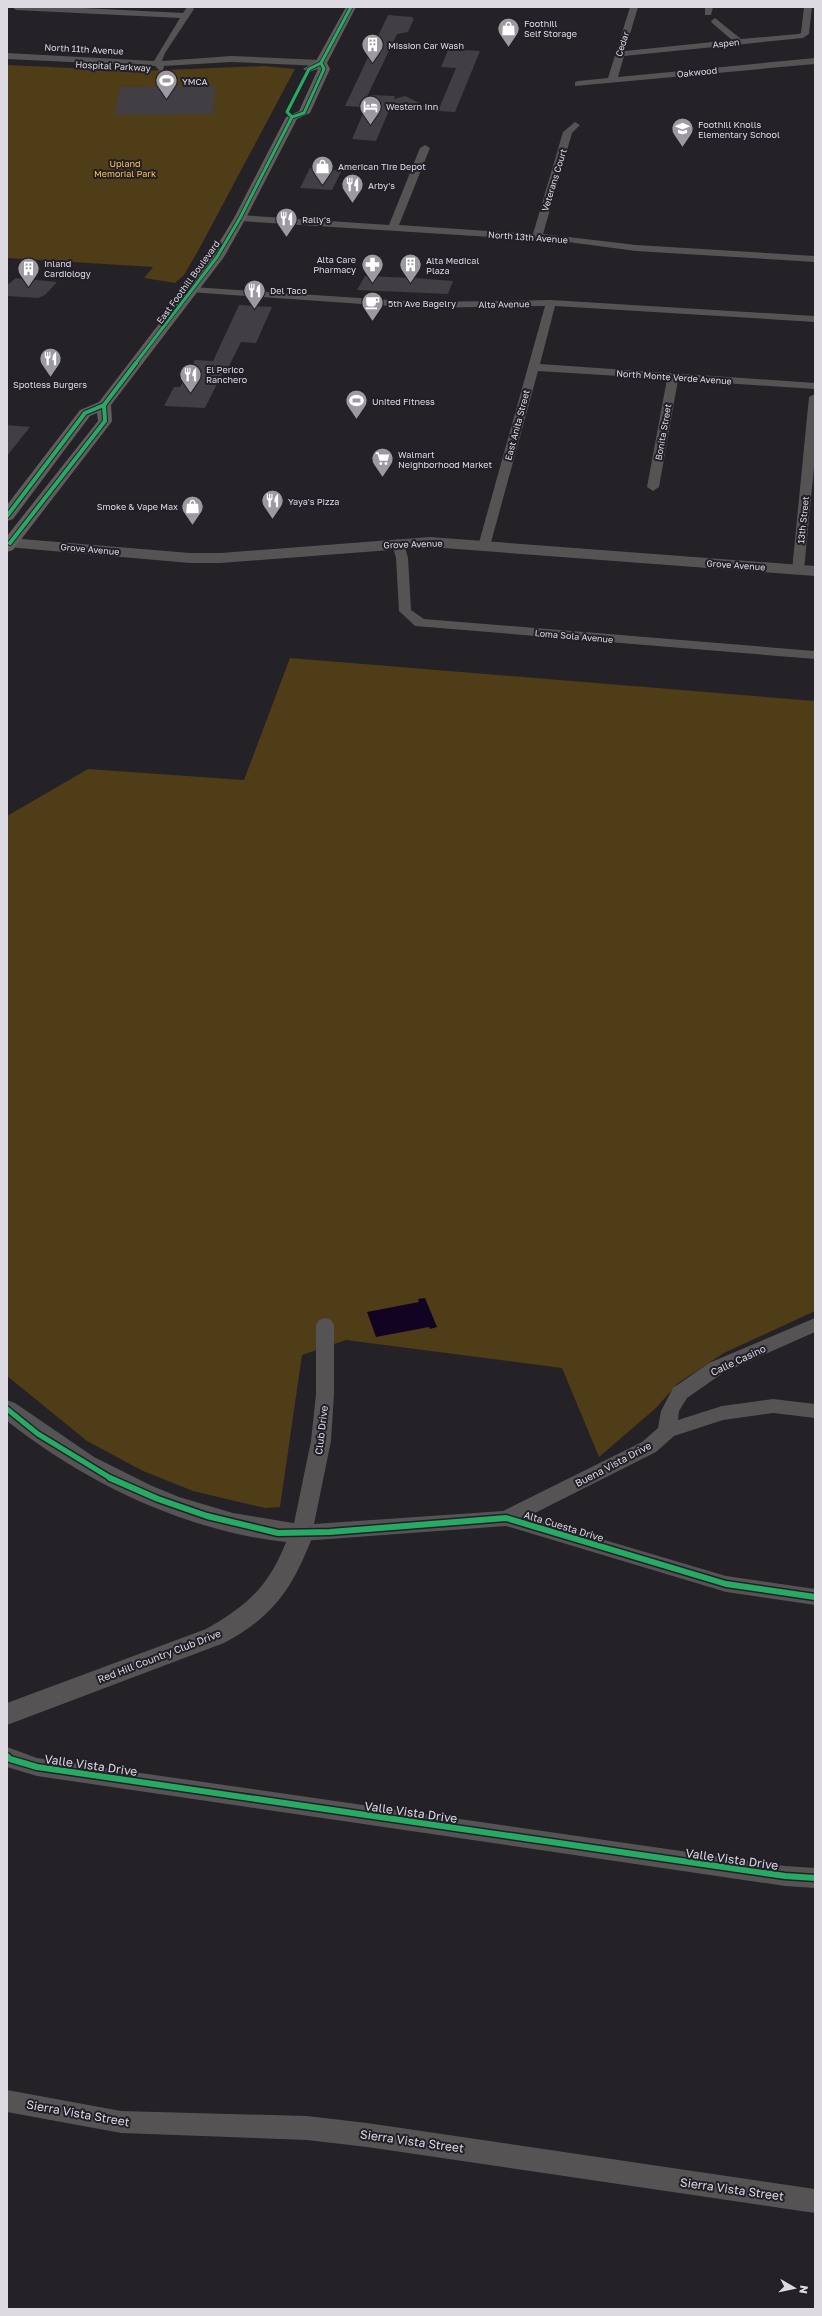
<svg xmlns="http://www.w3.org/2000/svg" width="822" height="2316" font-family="'Golos Text',sans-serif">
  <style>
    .green { fill: #4e3d17 }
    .water { fill: #110321 }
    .building { fill: #413e44 }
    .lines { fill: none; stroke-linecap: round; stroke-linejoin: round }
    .minor { fill: #555353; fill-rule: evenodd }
    .tertiary { fill: #555353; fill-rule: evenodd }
    .primary { fill: #605d5d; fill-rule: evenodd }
    .cycleway-far3-casing { stroke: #231f29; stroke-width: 4.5 }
    .cycleway-far2-casing { stroke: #231f29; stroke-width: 6 }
    .cycleway-far1-casing { stroke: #231f29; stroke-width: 8 }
    .cycleway-casing { stroke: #231f29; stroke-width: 9 }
    .cycleway-far3 { stroke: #26ab63; stroke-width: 3 }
    .cycleway-far2 { stroke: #26ab63; stroke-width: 4 }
    .cycleway-far1 { stroke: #26ab63; stroke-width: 5 }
    .cycleway { stroke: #26ab63; stroke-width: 6 }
    .labels { text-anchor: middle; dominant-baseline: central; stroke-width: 4; stroke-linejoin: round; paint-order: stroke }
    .far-poi-label { font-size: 9px; fill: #dddbe1; stroke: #231f29; text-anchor: start }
    .far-street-label { font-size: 9px; fill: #dddbe1; stroke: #231f29 }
    .far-park-label { font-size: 9px; fill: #f7c446; stroke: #231f29 }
    .street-label { font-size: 10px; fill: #dddbe1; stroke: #231f29 }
    .near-street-label { font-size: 12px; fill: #dddbe1; stroke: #231f29 }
  </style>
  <rect width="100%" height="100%" fill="#242127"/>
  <g class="green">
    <path d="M7,65L138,71L264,66L295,69L198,251L184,275L175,283L144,278L153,267L7,258Z"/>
    <path d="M290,658L815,701V1311L724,1353L678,1383L656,1408L599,1457L562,1368L346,1340L302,1355L280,1507L265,1508L193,1491L143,1471L87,1441L7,1376V816L88,769L244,780Z"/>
  </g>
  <path class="water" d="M425,1298L437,1327L430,1329L429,1327L376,1337L367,1312L419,1302L418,1299Z"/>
  <g class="building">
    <path d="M388,15L413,17L412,19H414L408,32L397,34L362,107L345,106Z"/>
    <path d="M451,43L465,44L463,50L480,51L455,112L438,111L456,68L441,67Z"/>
    <path d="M215,86L213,114L115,115L120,87Z"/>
    <path d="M371,95L395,96L394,99L405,96L436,111L390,108L376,141L352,139Z"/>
    <path d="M310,168L329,170H342L332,190L300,188Z"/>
    <path d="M365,276L414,278L453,281L448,294L357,290Z"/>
    <path d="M16,278L57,282L45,295L38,298L7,296V285Z"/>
    <path d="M239,305L272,307L256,343L241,342L227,370H224L205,408L164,406L174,387H180L195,360L213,361Z"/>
    <path d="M7,425L30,427L7,456Z"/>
  </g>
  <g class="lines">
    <g class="minor">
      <path d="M12,7H64L183,13L187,7H192L194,9L165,53L162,61L231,56L321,60L325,63L321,66L231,62L164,66L163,70L160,71L155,66L7,59V53L154,61L180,18L16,10Z"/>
      <path d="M630,7H638L625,51L732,40L712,23L711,21L715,18L741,39L798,34L801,33L804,7H812L809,34L803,38L624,56L618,77L815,58V64L575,86V82L578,81L608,78Z"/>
      <path d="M705,7H713L711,15H705Z"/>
      <path d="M575,122L580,125L572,133L543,234L636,245L815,256V262L636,251L568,242L240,221L235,218L240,215L389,225L420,148L425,145L430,148L399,225L533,234L563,132Z"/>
      <path d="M193,287L420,302L551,300L815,316V322L555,306L540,364L815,383V389L678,380L659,487L653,491L647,487L667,379L538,371L490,546L484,550L478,546L545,306L420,308L189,292V288Z"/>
      <path d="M815,394V457L804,570L798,574L792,570L809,397Z"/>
      <path d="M398,539L404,543L408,558L411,610L424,619L815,651V659L415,626L399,611L396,558L392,543Z"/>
      <path d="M325,1318L331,1320L334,1325V1394L331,1441L314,1524L503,1511L642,1442L658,1428L661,1411L673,1388L709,1363L815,1318V1332L723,1373L687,1398L679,1411L678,1420L722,1406L773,1399L815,1404V1418L773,1413L723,1420L674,1436L656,1452L527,1517L726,1576L815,1589V1605L726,1592L506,1526L302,1541L295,1538L292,1533L311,1441L316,1394V1325L319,1320Z"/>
      <path d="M7,1747L37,1758L785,1866L815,1868V1888L785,1886L37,1776L7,1767Z"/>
      <path d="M7,2090L121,2111L307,2116L367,2123L815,2189V2213L367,2147L307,2140L121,2133L7,2112Z"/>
    </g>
    <g class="tertiary">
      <path d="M430,537L815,566V576L430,547L221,563H190L7,547V539L10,538L190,553H221Z"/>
      <path d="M7,1400L15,1403L94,1457L150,1485L179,1497L233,1513L311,1526L314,1533C293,1587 276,1615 224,1643L7,1725V1703L206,1629C247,1606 269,1586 286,1542C185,1531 86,1483 7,1421Z"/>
    </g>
    <path class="primary" d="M346,7H356L327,63L330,69L310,113L297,119L246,218L224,257L111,405L112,421L110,424L13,550L7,552V536L98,421L97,413L90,416L13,519L7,521V505L80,410L99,402L211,256L234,218L286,117L299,111L318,69L309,72L303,69L316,61Z"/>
    <defs>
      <g id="cycleway-far3">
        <path d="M292,117L287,112L309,69L321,63L351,7"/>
        <path d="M135,364L217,257L240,218L292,117L304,113L324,69L321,63"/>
      </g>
      <g id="cycleway-far2">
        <path d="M7,516L85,413L104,405L136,363"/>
        <path d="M10,543L105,421L104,405"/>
      </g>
      <path id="cycleway-far1" d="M7,1409L38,1434L112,1479"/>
      <g id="cycleway">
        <path d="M110,1478L158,1499L207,1516L278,1533L330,1532L506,1518L726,1584L815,1597"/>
        <path d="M7,1756L10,1759L37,1767L785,1876L815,1878"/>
      </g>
    </defs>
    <use href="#cycleway-far3" class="cycleway-far3-casing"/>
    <use href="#cycleway-far2" class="cycleway-far2-casing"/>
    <use href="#cycleway-far1" class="cycleway-far1-casing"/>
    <use href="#cycleway" class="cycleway-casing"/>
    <use href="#cycleway-far3" class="cycleway-far3"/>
    <use href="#cycleway-far2" class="cycleway-far2"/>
    <use href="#cycleway-far1" class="cycleway-far1"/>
    <use href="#cycleway" class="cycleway"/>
  </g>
  <defs>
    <symbol id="shop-pin" viewBox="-11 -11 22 30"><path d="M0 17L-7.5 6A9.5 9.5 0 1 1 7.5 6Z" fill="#9c9aa0" stroke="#231f29"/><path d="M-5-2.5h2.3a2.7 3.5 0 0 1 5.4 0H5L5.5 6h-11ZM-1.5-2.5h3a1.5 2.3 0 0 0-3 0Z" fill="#fff"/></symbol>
    <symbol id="building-pin" viewBox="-11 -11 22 30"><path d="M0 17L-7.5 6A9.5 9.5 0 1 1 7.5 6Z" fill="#9c9aa0" stroke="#231f29"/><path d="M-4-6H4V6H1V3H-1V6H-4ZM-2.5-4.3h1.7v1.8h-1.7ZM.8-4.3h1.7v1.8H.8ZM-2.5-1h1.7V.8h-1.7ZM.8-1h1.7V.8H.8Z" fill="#fff"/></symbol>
    <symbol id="stadium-pin" viewBox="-11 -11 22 30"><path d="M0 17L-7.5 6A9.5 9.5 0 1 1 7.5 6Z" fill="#9c9aa0" stroke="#231f29"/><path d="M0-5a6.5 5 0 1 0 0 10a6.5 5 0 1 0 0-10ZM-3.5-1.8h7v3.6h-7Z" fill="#fff"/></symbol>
    <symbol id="hotel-pin" viewBox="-11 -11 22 30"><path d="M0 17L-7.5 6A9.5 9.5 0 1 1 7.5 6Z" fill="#9c9aa0" stroke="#231f29"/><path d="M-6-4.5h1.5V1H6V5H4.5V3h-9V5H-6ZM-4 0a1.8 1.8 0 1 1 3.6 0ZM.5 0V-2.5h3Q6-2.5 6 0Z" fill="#fff"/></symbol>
    <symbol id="school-pin" viewBox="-11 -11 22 30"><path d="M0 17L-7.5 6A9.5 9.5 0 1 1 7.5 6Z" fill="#9c9aa0" stroke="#231f29"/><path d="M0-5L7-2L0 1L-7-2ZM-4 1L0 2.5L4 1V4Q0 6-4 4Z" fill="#fff"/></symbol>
    <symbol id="restaurant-pin" viewBox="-11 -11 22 30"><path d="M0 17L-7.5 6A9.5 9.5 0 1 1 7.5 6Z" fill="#9c9aa0" stroke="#231f29"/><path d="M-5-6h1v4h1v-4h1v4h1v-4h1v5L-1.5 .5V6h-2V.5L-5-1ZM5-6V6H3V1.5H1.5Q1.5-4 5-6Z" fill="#fff"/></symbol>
    <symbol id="pharmacy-pin" viewBox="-11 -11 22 30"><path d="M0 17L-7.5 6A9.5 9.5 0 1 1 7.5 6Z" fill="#9c9aa0" stroke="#231f29"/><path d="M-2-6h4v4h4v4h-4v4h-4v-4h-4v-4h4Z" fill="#fff"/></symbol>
    <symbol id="cafe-pin" viewBox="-11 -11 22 30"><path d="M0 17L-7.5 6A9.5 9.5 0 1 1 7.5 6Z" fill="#9c9aa0" stroke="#231f29"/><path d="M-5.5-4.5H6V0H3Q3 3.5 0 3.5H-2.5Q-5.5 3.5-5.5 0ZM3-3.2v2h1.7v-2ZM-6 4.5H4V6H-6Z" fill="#fff"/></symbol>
    <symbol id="supermarket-pin" viewBox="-11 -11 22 30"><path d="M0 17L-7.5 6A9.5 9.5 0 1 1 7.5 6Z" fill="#9c9aa0" stroke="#231f29"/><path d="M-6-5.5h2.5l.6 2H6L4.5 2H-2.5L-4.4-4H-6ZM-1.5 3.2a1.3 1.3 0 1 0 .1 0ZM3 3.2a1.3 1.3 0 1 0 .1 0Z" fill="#fff"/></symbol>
  </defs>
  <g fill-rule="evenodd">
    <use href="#shop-pin" x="496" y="16" width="25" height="34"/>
    <use href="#building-pin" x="360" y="32" width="25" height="34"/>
    <use href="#stadium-pin" x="154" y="68" width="25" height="34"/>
    <use href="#hotel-pin" x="358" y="94" width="25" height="34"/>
    <use href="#school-pin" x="670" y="116" width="25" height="34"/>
    <use href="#shop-pin" x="310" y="154" width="25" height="34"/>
    <use href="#restaurant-pin" x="340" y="172" width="25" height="34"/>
    <use href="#restaurant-pin" x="274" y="206" width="25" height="34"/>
    <use href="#pharmacy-pin" x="360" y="252" width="25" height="34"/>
    <use href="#building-pin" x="398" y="252" width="25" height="34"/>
    <use href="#building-pin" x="16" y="256" width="25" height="34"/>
    <use href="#restaurant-pin" x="242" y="278" width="25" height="34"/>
    <use href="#cafe-pin" x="360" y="290" width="25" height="34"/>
    <use href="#restaurant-pin" x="38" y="346" width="25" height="34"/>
    <use href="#restaurant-pin" x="178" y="362" width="25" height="34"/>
    <use href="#stadium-pin" x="344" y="388" width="25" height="34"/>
    <use href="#supermarket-pin" x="370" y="446" width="25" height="34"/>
    <use href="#restaurant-pin" x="260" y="488" width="25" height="34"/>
    <use href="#shop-pin" x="180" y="494" width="25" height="34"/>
  </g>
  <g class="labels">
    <g class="far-poi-label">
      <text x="524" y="23">Foothill<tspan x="524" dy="10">Self Storage</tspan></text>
      <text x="388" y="45">Mission Car Wash</text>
      <text x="182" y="81">YMCA</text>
      <text x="386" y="106">Western Inn</text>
      <text x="698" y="124">Foothill Knolls<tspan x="698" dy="10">Elementary School</tspan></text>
      <text x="338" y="166">American Tire Depot</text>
      <text x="368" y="185">Arby's</text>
      <text x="302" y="219">Rally's</text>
      <text x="356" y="259" text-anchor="end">Alta Care<tspan x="356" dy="10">Pharmacy</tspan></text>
      <text x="426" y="260">Alta Medical<tspan x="426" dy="10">Plaza</tspan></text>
      <text x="44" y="263">Inland<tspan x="44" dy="10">Cardiology</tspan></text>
      <text x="270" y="290">Del Taco</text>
      <text x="388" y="303">5th Ave Bagelry</text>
      <text x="206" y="369">El Perico<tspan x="206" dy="10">Ranchero</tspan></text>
      <text x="50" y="384" text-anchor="middle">Spotless Burgers</text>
      <text x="372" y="401">United Fitness</text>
      <text x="398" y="454">Walmart<tspan x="398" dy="10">Neighborhood Market</tspan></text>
      <text x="288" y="501">Yaya's Pizza</text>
      <text x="178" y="506" text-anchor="end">Smoke &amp; Vape Max</text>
    </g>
    <g class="far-street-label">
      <text transform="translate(726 43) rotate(-6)">Aspen</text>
      <text transform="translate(622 44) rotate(-72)">Cedar</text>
      <text transform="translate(84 49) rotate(3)">North 11th Avenue</text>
      <text transform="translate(113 66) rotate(3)">Hospital Parkway</text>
      <text transform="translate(697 72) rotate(-6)">Oakwood</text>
      <text transform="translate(554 180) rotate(-73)">Veterans Court</text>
      <text transform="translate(528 237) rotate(4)">North 13th Avenue</text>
      <text transform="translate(188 282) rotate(-54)">East Foothill Boulevard</text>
      <text transform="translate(504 304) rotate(-1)">Alta Avenue</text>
      <text transform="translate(674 377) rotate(4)">North Monte Verde Avenue</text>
      <text transform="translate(517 425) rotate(-75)">East Anita Street</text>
      <text transform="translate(663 432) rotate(-80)">Bonita Street</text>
      <text transform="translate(803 520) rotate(-84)">13th Street</text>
      <text transform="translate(413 544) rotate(-2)">Grove Avenue</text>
      <text transform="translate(90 549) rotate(5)">Grove Avenue</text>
      <text transform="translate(736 565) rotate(4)">Grove Avenue</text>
      <text transform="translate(574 636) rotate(5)">Loma Sola Avenue</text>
    </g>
    <g class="far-park-label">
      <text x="125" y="163">Upland<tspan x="125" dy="10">Memorial Park</tspan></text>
    </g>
    <g class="street-label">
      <text transform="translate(738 1360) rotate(-25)">Calle Casino</text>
      <text transform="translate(321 1430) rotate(-83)">Club Drive</text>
      <text transform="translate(613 1464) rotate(-28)">Buena Vista Drive</text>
      <text transform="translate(564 1526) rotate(17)">Alta Cuesta Drive</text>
      <text transform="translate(159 1656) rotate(-21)">Red Hill Country Club Drive</text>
    </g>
    <g class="near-street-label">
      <text transform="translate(91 1765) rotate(8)">Valle Vista Drive</text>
      <text transform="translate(411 1812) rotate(8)">Valle Vista Drive</text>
      <text transform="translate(732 1859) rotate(8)">Valle Vista Drive</text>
      <text transform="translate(78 2113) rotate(10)">Sierra Vista Street</text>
      <text transform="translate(412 2141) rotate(8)">Sierra Vista Street</text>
      <text transform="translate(732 2189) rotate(8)">Sierra Vista Street</text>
    </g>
  </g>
  <rect width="822" height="2316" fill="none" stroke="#dddbe1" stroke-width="16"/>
  <g transform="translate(794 2288) rotate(99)" stroke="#231f29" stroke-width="3" paint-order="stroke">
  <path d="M0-3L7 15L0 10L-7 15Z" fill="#dddbe1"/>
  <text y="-6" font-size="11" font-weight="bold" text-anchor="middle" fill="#dddbe1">N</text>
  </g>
</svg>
